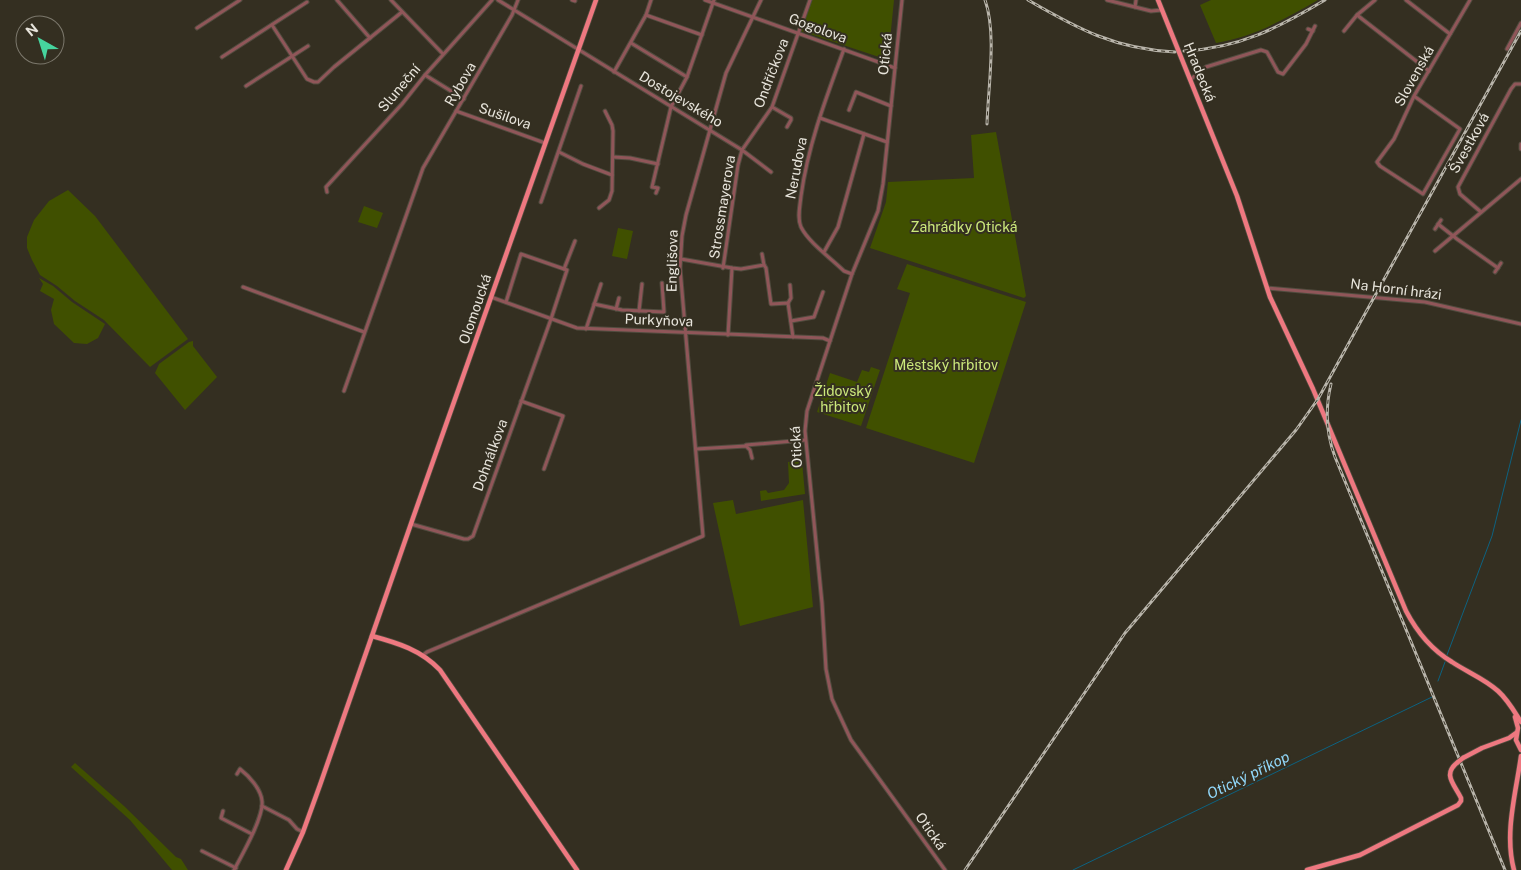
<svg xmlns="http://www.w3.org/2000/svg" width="1521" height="870" font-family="'Public Sans',sans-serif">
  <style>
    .green { fill: #405000 }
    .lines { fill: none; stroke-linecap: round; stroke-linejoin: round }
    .stream { stroke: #0d6280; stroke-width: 1 }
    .minor-casing { stroke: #514c3f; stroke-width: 5 }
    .major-casing { stroke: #514c3f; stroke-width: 6 }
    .minor { stroke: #905659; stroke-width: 3 }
    .major { stroke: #ee7880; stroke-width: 4.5 }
    .rail-casing { stroke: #b9b5ab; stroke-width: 3 }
    .rail { stroke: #342f21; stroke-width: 1; stroke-dasharray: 4; stroke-linecap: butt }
    .major-bridge-casing { stroke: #514c3f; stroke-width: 6; stroke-linecap: butt }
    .major-bridge { stroke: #ee7880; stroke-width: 4.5 }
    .labels { text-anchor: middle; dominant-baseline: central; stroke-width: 4; stroke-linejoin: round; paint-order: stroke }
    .street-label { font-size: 14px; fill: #e8e5dc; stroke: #342f21 }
    .park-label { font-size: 14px; fill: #cce97b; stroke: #342f21 }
    .water-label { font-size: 15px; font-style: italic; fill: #91d7f9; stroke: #342f21 }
  </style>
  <rect width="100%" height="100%" fill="#342f21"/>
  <g class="green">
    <path d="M812,0H894L888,60L801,31Z"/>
    <path d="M1211,0H1318C1283,20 1256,36 1216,43L1200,5Z"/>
    <path d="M996,132L1026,296L1024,298L870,248L886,202L888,182L974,178L971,135Z"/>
    <path d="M68,190L95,216L188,339L150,367L104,320L75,301L57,286L40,275L32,260L27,248V237L34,220L49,201Z"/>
    <path d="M364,206L383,213L377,228L358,222Z"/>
    <path d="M618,228L633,231L627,259L612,256Z"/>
    <path d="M907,264L1026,302L974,463L866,428L910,293L897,289Z"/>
    <path d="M39,278L53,286L72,302L105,324L98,338L87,344L74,343L54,324L51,310L54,299L40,291L43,284Z"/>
    <path d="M193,341V346L217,377L185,410L155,373L159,364L189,342Z"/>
    <path d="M871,367L880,370L861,426L817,412L830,373L857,382L862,370L869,372Z"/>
    <path d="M798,461L802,462L805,494L761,501L760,491L766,490L768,493L784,490L789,483L788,462Z"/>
    <path d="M733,500L736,514L803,500L813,607L740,626L713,503Z"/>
    <path d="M75,763L124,806L176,857L181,859L188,870H172L130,820L71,767Z"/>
  </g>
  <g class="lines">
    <g class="stream">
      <path d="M1447,655L1492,536L1521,420"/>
      <path d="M1438,681L1445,662"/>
      <path d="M1073,870L1432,697"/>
    </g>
    <defs>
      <g id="minor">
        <path d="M337,0L370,38"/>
        <path d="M391,0L443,54"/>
        <path d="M498,0L742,150L771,172"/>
        <path d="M572,0L575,1"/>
        <path d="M705,0L895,68"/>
        <path d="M902,0L883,184L878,211L852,274L807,411L805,431L822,603L826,669L832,699L851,740L945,870"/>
        <path d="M1107,0L1151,11L1162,10"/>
        <path d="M1406,0L1450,34"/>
        <path d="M1135,7L1136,0"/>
        <path d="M646,15L702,35"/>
        <path d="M1357,15L1429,71"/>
        <path d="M272,25L307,79L314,82H318L334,67L402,12"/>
        <path d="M197,28L240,0"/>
        <path d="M1308,29L1313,31"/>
        <path d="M1344,31L1357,15L1375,0"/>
        <path d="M631,43L687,77"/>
        <path d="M844,49C826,98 808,145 801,196C800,206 797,218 801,227C809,243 831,258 844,271L852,274"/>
        <path d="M1507,49L1521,23"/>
        <path d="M222,57L307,2"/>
        <path d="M614,72L646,15L651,0"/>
        <path d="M425,75L464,99"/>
        <path d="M1191,79L1206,67L1261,50L1267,52L1278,72L1283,74L1306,44L1315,26"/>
        <path d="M246,86L308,46"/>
        <path d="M1414,96L1460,129L1423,194L1380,166L1377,162L1394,139L1414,96L1470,0"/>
        <path d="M772,107L791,118V120L787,127"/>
        <path d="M849,110L856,92L891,106"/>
        <path d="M456,111L545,143"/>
        <path d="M820,118L887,142"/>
        <path d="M1521,144V149"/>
        <path d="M559,152L583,164L612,175"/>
        <path d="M613,157L630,158L658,164"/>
        <path d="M327,192L326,187L402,104L425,75L492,0"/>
        <path d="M656,193L658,188L652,187L671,107L687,77L714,0"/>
        <path d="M541,202L581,86"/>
        <path d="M599,208L609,200L612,191L613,131L612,125L605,111"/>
        <path d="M1481,212L1460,194L1458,187L1511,89L1515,84H1521"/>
        <path d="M1438,224L1457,239L1498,268"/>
        <path d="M1435,229L1441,220"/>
        <path d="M1435,251L1521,179"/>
        <path d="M824,252L838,227L864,134"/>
        <path d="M681,259L732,268L741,269L764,265L762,254"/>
        <path d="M764,265L766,268L771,304L788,303L793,337"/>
        <path d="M723,268L738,165L742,150L772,107L810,0"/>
        <path d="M564,269L575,241"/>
        <path d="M1495,272L1501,263"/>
        <path d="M243,287L364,332"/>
        <path d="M1267,288L1425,302L1521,324"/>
        <path d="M491,297L577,328L823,338L830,341"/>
        <path d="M788,303L791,298L790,285"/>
        <path d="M594,304L622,310L664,312L662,283"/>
        <path d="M616,309L619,298"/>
        <path d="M639,311L642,284"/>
        <path d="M791,321L814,317L823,292"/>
        <path d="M586,329L601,284"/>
        <path d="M728,335L732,268"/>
        <path d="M344,391L423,168L512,15L518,0"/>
        <path d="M521,401L563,416L544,469"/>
        <path d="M746,445L805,440"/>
        <path d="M696,449L746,446L750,450L752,458"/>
        <path d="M411,524L464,539H468L473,536L551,319L567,270L521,254L506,302"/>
        <path d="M423,655L427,652L703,536L680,268L682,236L686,215L726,73L761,0"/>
        <path d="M262,806L289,820L297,829L303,832"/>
        <path d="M223,811L221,818L252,834"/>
        <path d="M202,851L236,868"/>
        <path d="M234,870C242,855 264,817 262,801C261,789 249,776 240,769L237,774"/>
      </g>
      <g id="major">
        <path d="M1158,0L1237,196L1270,297L1313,389L1406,611C1417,632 1432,650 1452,662C1467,672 1485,679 1498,691C1508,700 1514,711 1521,722"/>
        <path d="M372,636C398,643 421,650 440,670L577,870"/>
        <path d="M1515,717L1518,728L1516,740L1521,750"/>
        <path d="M1463,758L1482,748L1509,738L1516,733"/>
        <path d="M286,870L303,832L320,785L413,518L596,0"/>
        <path d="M1307,870L1360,855L1458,805L1461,801V798C1454,784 1442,774 1458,762"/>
        <path d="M1514,870C1504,833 1516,793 1521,756"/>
      </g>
    </defs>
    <use href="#minor" class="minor-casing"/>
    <use href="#major" class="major-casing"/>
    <use href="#minor" class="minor"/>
    <use href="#major" class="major"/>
    <defs>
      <g id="rail">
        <path d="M985,0C997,33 988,88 987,124"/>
        <path d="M1028,0C1078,29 1115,49 1175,52"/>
        <path d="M1184,51C1240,48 1278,28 1325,0"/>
        <path d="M1331,384C1325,409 1326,433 1335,457L1505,870"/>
        <path d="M965,870L1125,633L1296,430L1318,399L1521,31"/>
      </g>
    </defs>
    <use href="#rail" class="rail-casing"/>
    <use href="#rail" class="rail"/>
    <defs>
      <path id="major-bridge" d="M1458,762L1463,758"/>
    </defs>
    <use href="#major-bridge" class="major-bridge-casing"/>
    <use href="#major-bridge" class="major-bridge"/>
  </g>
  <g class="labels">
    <g class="street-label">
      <text transform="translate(818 28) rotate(20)">Gogolova</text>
      <text transform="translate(885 54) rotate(-84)">Otická</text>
      <text transform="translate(1200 72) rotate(68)">Hradecká</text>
      <text transform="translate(771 73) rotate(-69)">Ondříčkova</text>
      <text transform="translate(1414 76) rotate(-61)">Slovenská</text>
      <text transform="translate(460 84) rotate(-60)">Rybova</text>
      <text transform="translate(399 88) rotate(-50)">Sluneční</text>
      <text transform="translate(681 99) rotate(31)">Dostojevského</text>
      <text transform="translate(505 116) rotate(19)">Sušilova</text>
      <text transform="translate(1469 143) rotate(-61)">Švestková</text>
      <text transform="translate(796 168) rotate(-79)">Nerudova</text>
      <text transform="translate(722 207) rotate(-81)">Strossmayerova</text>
      <text transform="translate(672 261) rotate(-89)">Englišova</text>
      <text transform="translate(1396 289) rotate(7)">Na Horní hrázi</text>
      <text transform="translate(475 309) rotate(-71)">Olomoucká</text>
      <text transform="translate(659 320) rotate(2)">Purkyňova</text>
      <text transform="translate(796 447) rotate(-93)">Otická</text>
      <text transform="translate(490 455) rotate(-70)">Dohnálkova</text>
      <text transform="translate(931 831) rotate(55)">Otická</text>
    </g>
    <g class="park-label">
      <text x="964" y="227">Zahrádky Otická</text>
      <text x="946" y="365">Městský hřbitov</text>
      <text x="843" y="391">Židovský<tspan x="843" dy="16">hřbitov</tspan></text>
    </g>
    <g class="water-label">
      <text transform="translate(1248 775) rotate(-26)">Otický příkop</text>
    </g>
  </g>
  <g transform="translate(40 40) rotate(321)"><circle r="24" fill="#342f21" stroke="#7c786c"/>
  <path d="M0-4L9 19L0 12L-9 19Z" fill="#46d49e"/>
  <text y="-8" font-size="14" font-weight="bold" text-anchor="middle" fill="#e8e5dc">N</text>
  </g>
</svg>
